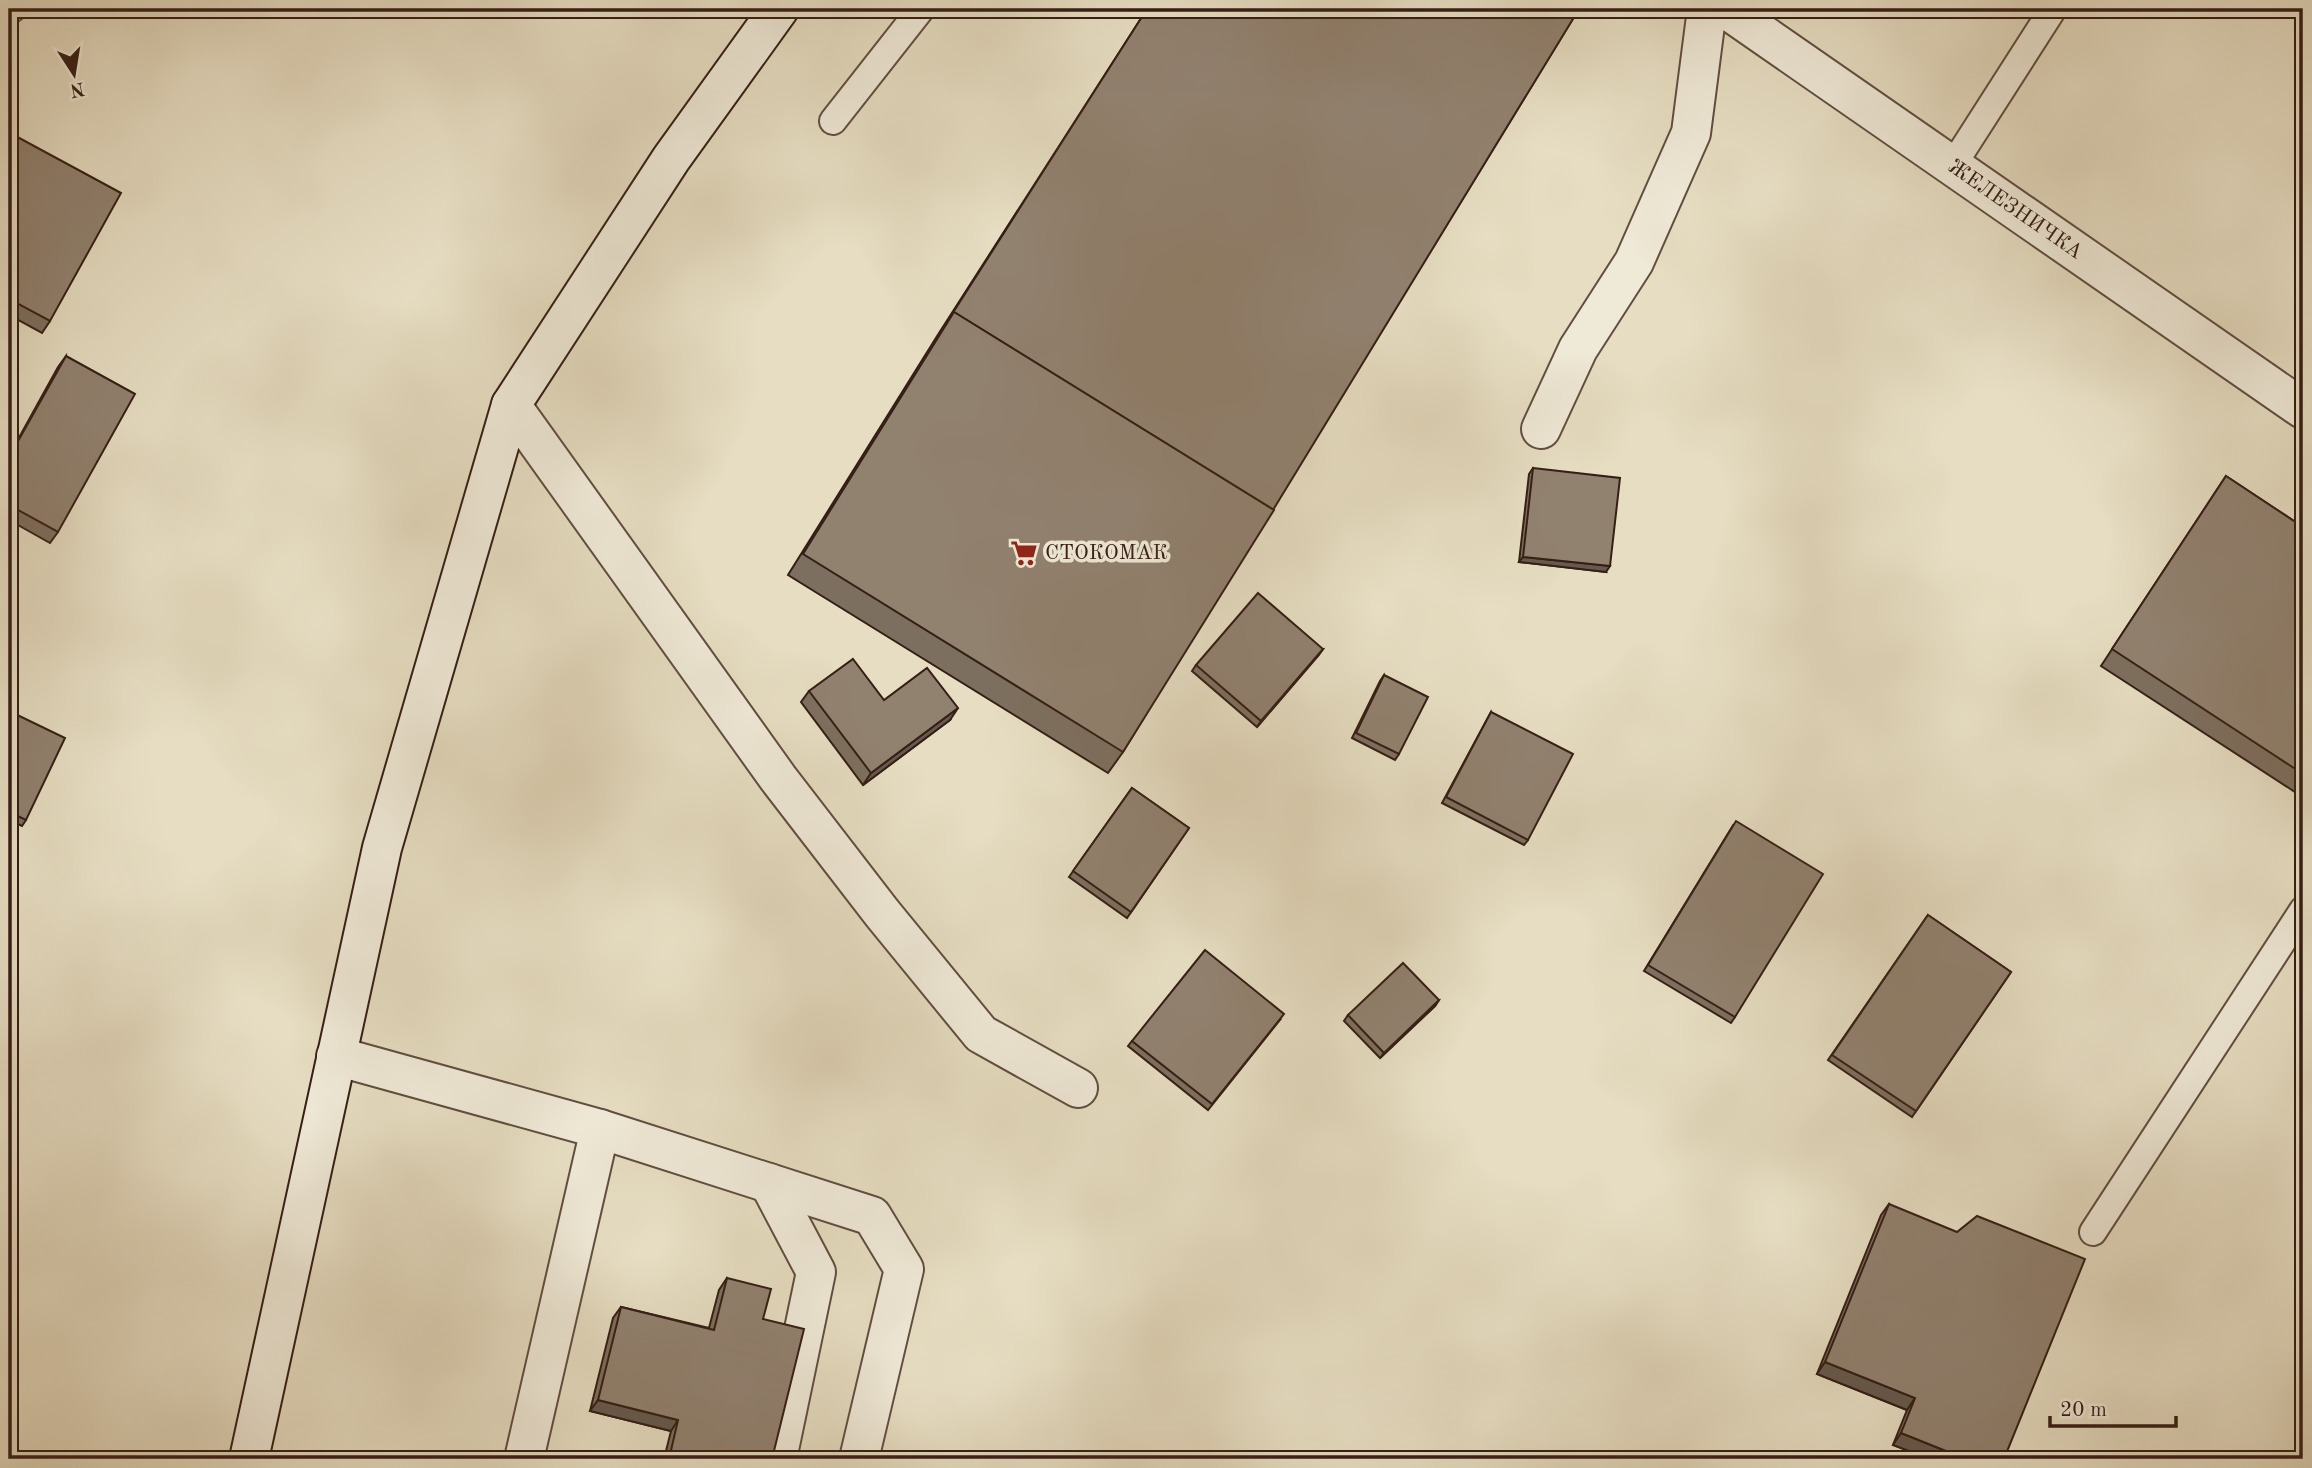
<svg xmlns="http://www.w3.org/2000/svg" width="2312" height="1468" font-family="'Old Standard TT',serif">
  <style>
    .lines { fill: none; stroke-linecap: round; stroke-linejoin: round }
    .lane-casing { stroke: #614e40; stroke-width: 30 }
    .street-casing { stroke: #614e40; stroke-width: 42 }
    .secondary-casing { stroke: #351e15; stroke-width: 42 }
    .lane { stroke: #efe9d7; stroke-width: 26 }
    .street { stroke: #efe9d7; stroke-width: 38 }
    .secondary { stroke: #efe9d7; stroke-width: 38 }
    .wall { fill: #7d6f5f; stroke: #351e15; stroke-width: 2 }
    .shaded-wall { fill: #665a4e; stroke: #351e15; stroke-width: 2 }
    .building { fill: #91816f; stroke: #351e15; stroke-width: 2 }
    .labels { text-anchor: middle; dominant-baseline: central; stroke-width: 7; stroke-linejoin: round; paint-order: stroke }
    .street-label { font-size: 21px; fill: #351e15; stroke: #efe9d7 }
    .poi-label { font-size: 21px; fill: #351e15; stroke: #efe9d7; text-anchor: start }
  </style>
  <rect width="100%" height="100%" fill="#e6ddc2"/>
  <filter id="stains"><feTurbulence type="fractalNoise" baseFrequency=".00286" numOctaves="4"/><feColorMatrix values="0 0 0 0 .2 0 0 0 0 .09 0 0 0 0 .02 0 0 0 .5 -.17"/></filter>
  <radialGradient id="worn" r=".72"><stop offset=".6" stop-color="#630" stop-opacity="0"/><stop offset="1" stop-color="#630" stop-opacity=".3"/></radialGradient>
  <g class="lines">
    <defs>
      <g id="lane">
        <path d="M9,10L12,9"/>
        <path d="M833,121L921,9"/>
        <path d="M1953,165L2053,9"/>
        <path d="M2093,1232L2303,910"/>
      </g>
      <g id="street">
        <path id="s1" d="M1726,9L2303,409"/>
        <path d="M511,405L778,778L882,913L981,1034L1078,1088"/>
        <path d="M1541,429L1578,349L1634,262L1691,133L1707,9"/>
        <path d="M336,1056L600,1129L872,1216L904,1269L859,1459"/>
        <path d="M769,1183L816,1272L777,1459"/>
        <path d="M524,1459L600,1129"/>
      </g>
      <path id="secondary" d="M249,1459L382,848L511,405L671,159L779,9"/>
    </defs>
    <use href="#lane" class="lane-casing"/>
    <use href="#street" class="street-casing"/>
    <use href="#secondary" class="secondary-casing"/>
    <use href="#lane" class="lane"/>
    <use href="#street" class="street"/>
    <use href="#secondary" class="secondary"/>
  </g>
  <g class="wall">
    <path d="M1147,9H1579L1123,752L1108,773L788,575L939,333Z"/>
    <path d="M9,135L50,321L42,333L9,315Z"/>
    <path d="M66,356L58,532L50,543L9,520V439L16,443L58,367Z"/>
    <path d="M1533,468L1606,572L1519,562L1529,474Z"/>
    <path d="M2226,476L2303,527V780L2295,792L2101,666Z"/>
    <path d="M1323,649L1257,727L1192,671L1196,665Z"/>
    <path d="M1384,675L1399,754L1395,760L1352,738L1380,681Z"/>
    <path d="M809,691L884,700L950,720L863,785L801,702Z"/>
    <path d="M9,711L26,820L22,826L9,820Z"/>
    <path d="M1491,712L1528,840L1524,845L1442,803Z"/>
    <path d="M1132,788L1189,828L1127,918L1069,877Z"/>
    <path d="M1732,827L1735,1017L1731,1023L1644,971Z"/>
    <path d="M1928,915L2011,972L1912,1117L1828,1060Z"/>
    <path d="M1439,1000L1435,1006L1380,1058L1344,1021L1348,1015Z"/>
    <path d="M1280,1020L1208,1110L1128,1046L1132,1041Z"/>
    <path d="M1889,1204L2004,1459H1930L1893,1445L1907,1410L1817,1374L1881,1215Z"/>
    <path d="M727,1278L763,1319L772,1459H664L671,1431L590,1411L613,1318L621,1307L709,1328L719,1290Z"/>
  </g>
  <g class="shaded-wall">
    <path d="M1523,557L1610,566L1606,572L1519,562Z"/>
    <path d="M1323,649L1319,655L1257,727L1261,721Z"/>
    <path d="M958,708L950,720L863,785L871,773Z"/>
    <path d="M1439,1000L1435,1006L1380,1058L1384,1053Z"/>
    <path d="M1825,1362L1915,1398L1907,1410L1817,1374Z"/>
    <path d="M598,1400L678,1420L671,1431L590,1411Z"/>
    <path d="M1901,1433L1966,1459H1930L1893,1445Z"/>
  </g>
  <g class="building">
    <path d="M1147,9H1579L1273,510L954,312L947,322Z"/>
    <path d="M10,133L121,193L50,321L9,299V135Z"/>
    <path d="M954,312L1274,510L1123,752L803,554Z"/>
    <path d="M66,356L135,394L58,532L9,505V439L17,443Z"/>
    <path d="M1533,468L1620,478L1610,566L1523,557Z"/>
    <path d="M2226,476L2303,527V774L2112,649Z"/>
    <path d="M1258,593L1323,649L1261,721L1196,665Z"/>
    <path d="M853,659L884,700L927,668L958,708L871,773L809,691Z"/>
    <path d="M1384,675L1428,697L1399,754L1356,733Z"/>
    <path d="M9,711L65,738L26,820L9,812Z"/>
    <path d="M1491,712L1573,754L1528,840L1446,797Z"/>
    <path d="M1132,788L1189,828L1131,912L1073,871Z"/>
    <path d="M1736,821L1823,874L1735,1017L1648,965Z"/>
    <path d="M1928,915L2011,972L1916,1111L1832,1055Z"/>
    <path d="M1205,950L1284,1014L1212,1104L1132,1041Z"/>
    <path d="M1403,963L1439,1000L1384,1053L1348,1015Z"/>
    <path d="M1889,1204L1957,1232L1977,1216L2085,1259L2004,1459H1966L1901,1433L1915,1398L1825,1362Z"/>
    <path d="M727,1278L771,1289L763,1319L804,1329L772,1459H669L678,1420L598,1400L621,1307L714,1330Z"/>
  </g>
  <defs>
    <symbol id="supermarket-bare" viewBox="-9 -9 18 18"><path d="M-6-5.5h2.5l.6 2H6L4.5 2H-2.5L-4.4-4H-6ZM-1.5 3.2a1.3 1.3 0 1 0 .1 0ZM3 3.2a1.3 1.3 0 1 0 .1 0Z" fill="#8f2418" stroke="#efe9d7" stroke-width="2.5" paint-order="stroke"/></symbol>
  </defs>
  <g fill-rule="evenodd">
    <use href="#supermarket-bare" x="1005" y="534" width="38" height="38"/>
  </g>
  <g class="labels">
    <g class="street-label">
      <text stroke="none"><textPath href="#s1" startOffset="352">ЖЕЛЕЗНИЧКА</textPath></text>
    </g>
    <g class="poi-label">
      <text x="1045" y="553">СТОКОМАК</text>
    </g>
  </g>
  <rect width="2312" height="1468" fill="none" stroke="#e6ddc2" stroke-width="35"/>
  <rect x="10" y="10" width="2291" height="1447" fill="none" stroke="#351e15" stroke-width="3.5"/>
  <rect x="18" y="18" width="2277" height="1433" fill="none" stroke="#351e15" stroke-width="2"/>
  <g transform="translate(74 74) rotate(168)" stroke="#efe9d7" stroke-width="5" paint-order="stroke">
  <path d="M0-5L12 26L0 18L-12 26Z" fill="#351e15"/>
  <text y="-10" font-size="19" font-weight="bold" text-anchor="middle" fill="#351e15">N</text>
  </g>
  <path d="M2050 1416v10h126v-10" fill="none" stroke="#351e15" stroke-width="3.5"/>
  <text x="2060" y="1416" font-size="21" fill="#351e15" stroke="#efe9d7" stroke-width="5" paint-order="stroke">20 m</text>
  <rect width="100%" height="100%" filter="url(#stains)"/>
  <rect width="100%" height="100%" fill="url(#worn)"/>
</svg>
